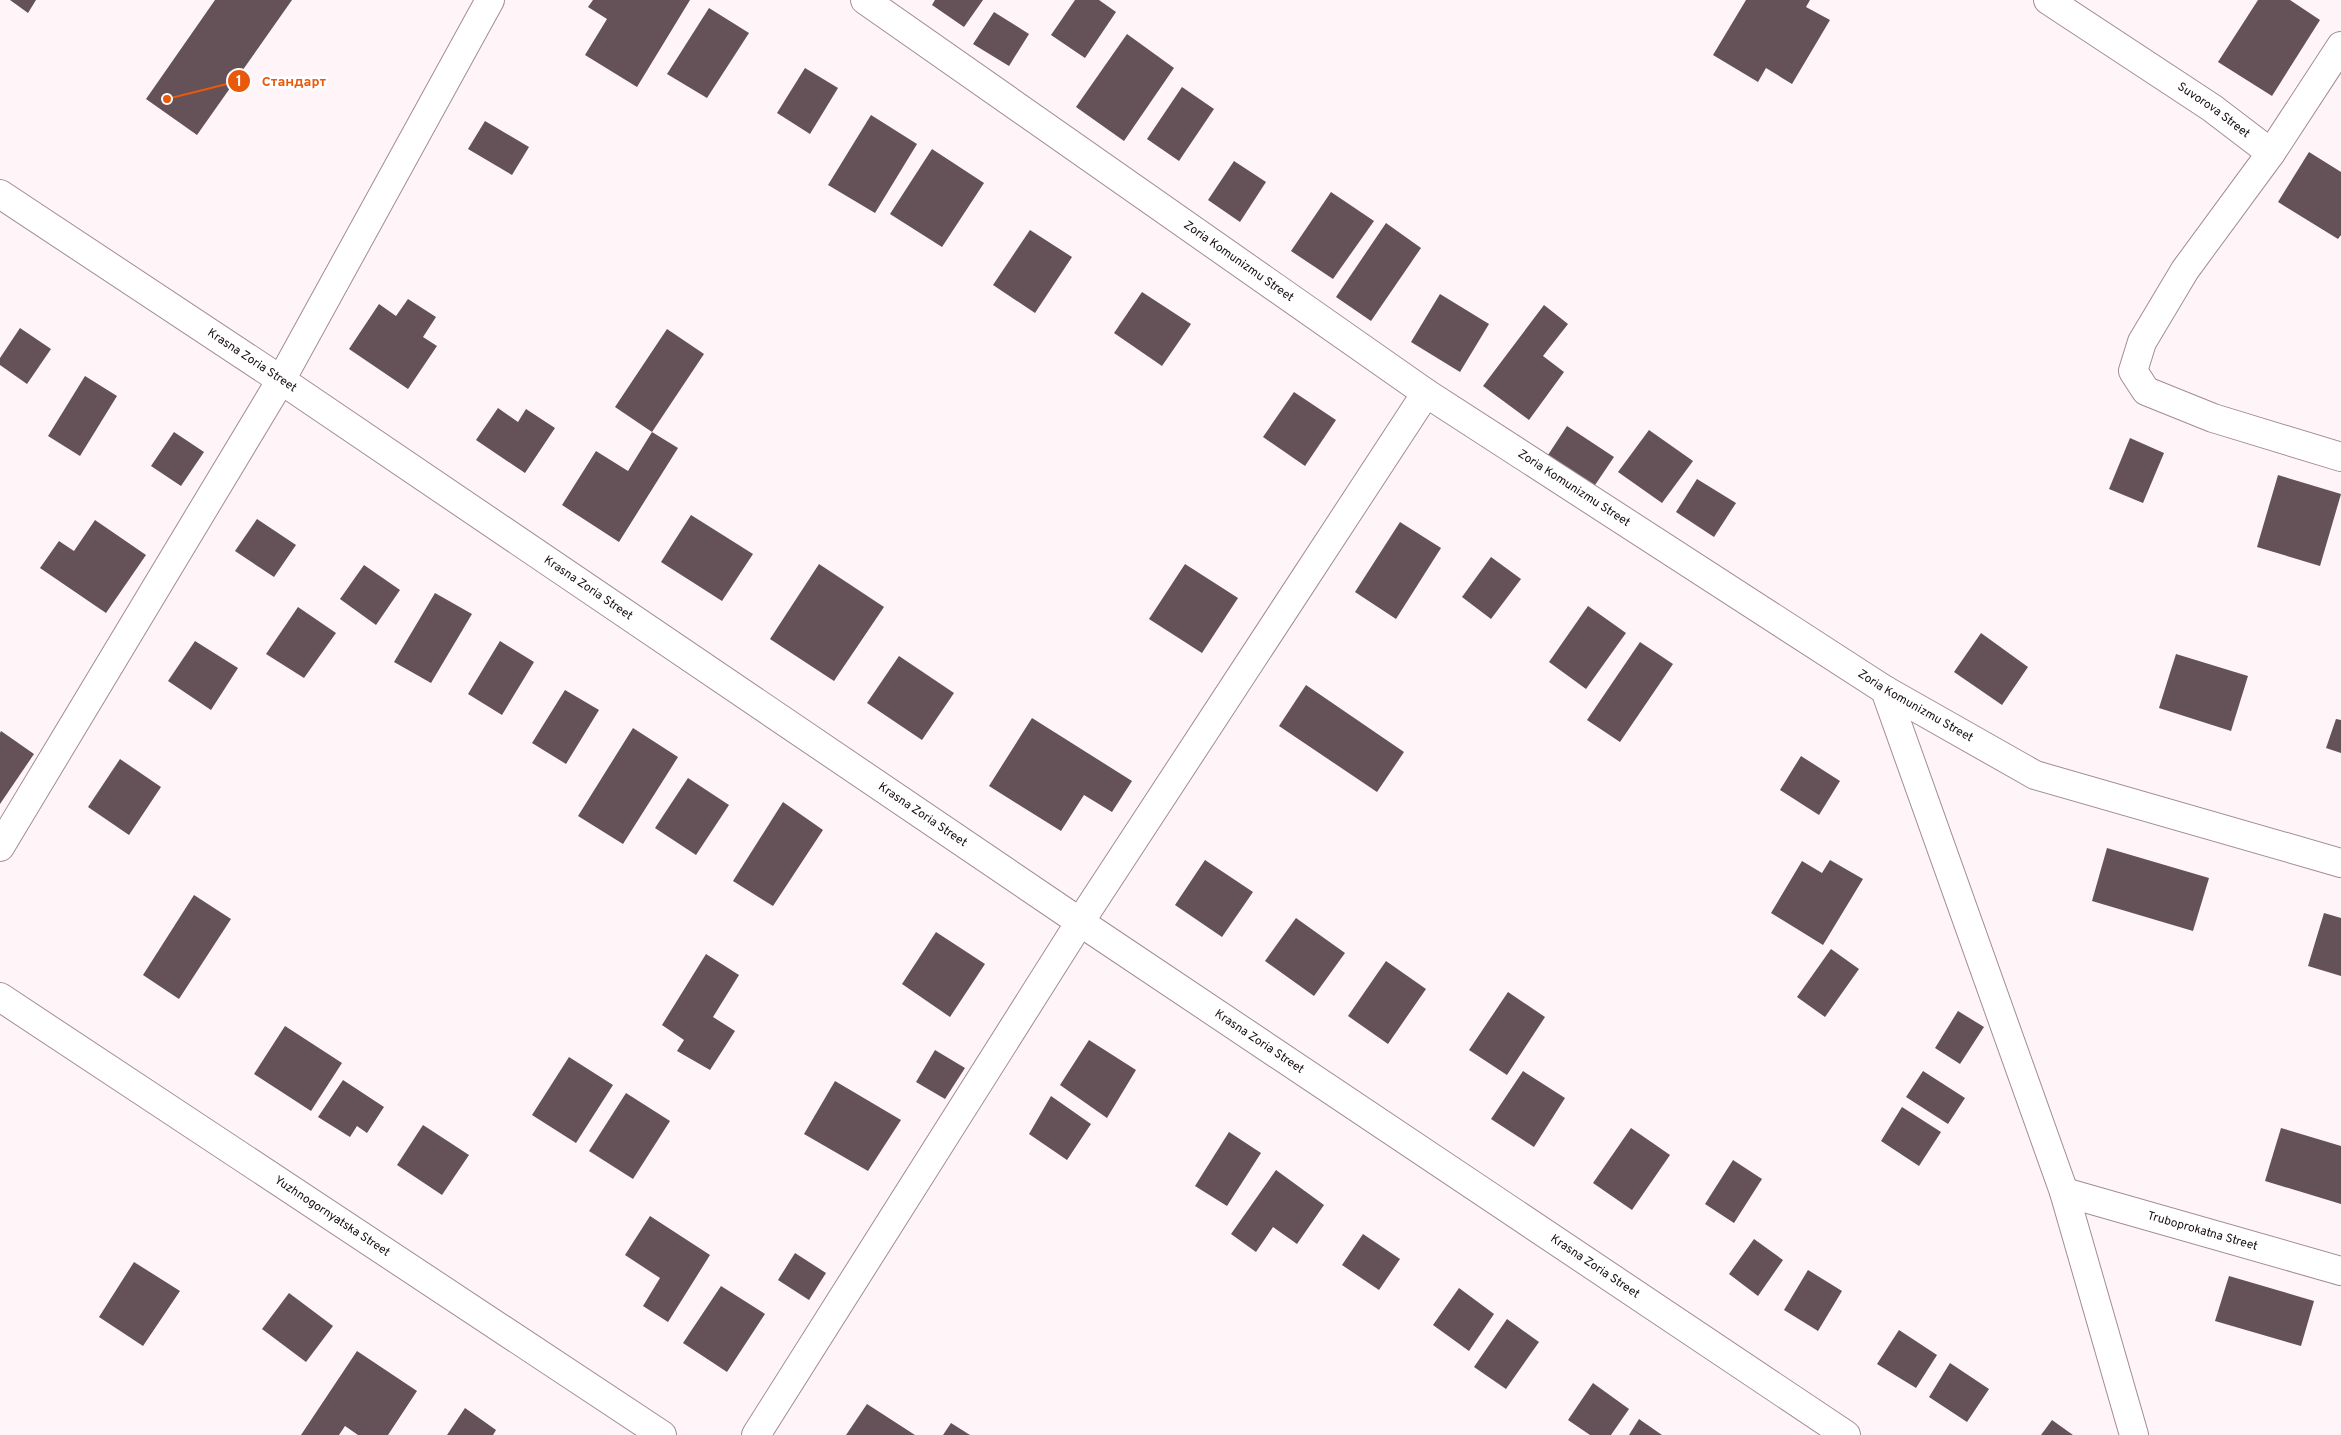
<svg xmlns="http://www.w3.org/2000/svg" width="2341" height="1435" font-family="Overpass,sans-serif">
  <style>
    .building { fill: #655158 }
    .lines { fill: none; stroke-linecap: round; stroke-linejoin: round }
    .minor-casing { stroke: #a28c94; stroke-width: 30 }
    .minor { stroke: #fff; stroke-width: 28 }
    .labels { text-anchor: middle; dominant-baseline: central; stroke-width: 5; stroke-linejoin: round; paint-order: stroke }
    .street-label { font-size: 12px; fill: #140c0f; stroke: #fff }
    .leader { fill: none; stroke: #e8590c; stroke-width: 2 }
    .callout-dot { fill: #e8590c; stroke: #fff; stroke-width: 2 }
    .mark-label { font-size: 15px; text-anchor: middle; font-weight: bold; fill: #fff }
    .callout-label { font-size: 14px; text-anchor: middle; font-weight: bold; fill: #e8590c; stroke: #fff; stroke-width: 5; stroke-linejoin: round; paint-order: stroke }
  </style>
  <rect width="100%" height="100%" fill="#fff5f8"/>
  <g class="building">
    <path d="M10,0H36L28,13Z"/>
    <path d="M215,0H292L197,135L146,99Z"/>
    <path d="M593,0H690L637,87L585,55L607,19L588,7Z"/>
    <path d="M935,0H983L964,27L932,5Z"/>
    <path d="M1075,0H1099L1116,12L1085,58L1051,35Z"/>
    <path d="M1746,0H1810L1806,7L1830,20L1792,84L1766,68L1758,82L1713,55Z"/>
    <path d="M2258,0H2290L2320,20L2272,96L2218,62Z"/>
    <path d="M709,8L749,33L707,98L667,74Z"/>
    <path d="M994,12L1029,34L1009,66L973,44Z"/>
    <path d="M1127,34L1174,68L1124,141L1076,107Z"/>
    <path d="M805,68L838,88L810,134L777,113Z"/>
    <path d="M1182,87L1214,109L1179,161L1147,139Z"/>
    <path d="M871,115L917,144L875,213L828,185Z"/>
    <path d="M485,121L529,147L512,175L468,149Z"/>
    <path d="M932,149L984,183L942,247L890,214Z"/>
    <path d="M2309,152L2341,172V235L2338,239L2278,202Z"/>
    <path d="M1234,161L1266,182L1240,222L1208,200Z"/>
    <path d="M1331,192L1374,221L1333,279L1291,251Z"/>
    <path d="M1386,223L1421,248L1371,321L1336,297Z"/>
    <path d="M1030,230L1072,257L1035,313L993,285Z"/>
    <path d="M1142,292L1191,324L1162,366L1114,333Z"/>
    <path d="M1440,294L1489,324L1460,372L1411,342Z"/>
    <path d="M408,299L436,317L423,337L437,346L408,389L349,349L379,304L396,316Z"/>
    <path d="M1544,305L1568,324L1543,356L1564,372L1529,420L1483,386Z"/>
    <path d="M20,328L51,349L27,384L0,365V358Z"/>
    <path d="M667,329L704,354L652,432L615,407Z"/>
    <path d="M85,376L117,396L80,456L48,436Z"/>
    <path d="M1294,392L1336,420L1305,466L1263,437Z"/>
    <path d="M498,408L518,422L526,409L555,428L525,473L476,440Z"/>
    <path d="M1567,426L1614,457L1593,488L1546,458Z"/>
    <path d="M1649,430L1693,461L1662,503L1618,472Z"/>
    <path d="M174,432L204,452L181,486L151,466Z"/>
    <path d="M652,432L678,448L619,542L562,505L596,451L628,471Z"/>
    <path d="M2130,438L2164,453L2143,503L2109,489Z"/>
    <path d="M2278,475L2341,494L2320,566L2257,547Z"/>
    <path d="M1697,479L1736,503L1714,537L1676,512Z"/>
    <path d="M691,515L753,554L722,601L661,562Z"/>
    <path d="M257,519L296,545L274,577L235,551Z"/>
    <path d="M95,520L146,555L106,613L40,568L59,541L74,551Z"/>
    <path d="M1400,522L1441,548L1396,619L1355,592Z"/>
    <path d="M1491,557L1521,579L1491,619L1462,597Z"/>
    <path d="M819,564L884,607L834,681L770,639Z"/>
    <path d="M1185,564L1238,598L1202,653L1149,619Z"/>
    <path d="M364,565L400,590L376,625L340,599Z"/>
    <path d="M435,593L472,614L431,683L394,662Z"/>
    <path d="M1588,606L1626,633L1586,689L1549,662Z"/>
    <path d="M298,607L336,633L304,678L266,654Z"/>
    <path d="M1981,633L2028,667L2002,705L1954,672Z"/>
    <path d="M195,641L238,668L211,710L168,681Z"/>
    <path d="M500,641L534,662L502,715L468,694Z"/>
    <path d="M1640,642L1673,664L1620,742L1587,720Z"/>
    <path d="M2176,654L2248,676L2231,731L2159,708Z"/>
    <path d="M899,656L954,693L922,740L867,703Z"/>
    <path d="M1306,685L1404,752L1377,792L1279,726Z"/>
    <path d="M565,690L599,710L566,764L532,743Z"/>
    <path d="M1032,718L1132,781L1112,812L1084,795L1061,831L989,786Z"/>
    <path d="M2336,719L2341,720V753L2326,748Z"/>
    <path d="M633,728L678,757L623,844L578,816Z"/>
    <path d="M1,731L34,754L0,804V733Z"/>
    <path d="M1801,756L1840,781L1819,815L1780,790Z"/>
    <path d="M120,759L161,787L129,835L88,807Z"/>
    <path d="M688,778L729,805L696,855L655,828Z"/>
    <path d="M783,802L823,830L773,906L733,881Z"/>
    <path d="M2107,848L2209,878L2193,931L2092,901Z"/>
    <path d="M1205,860L1253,892L1222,937L1175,905Z"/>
    <path d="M1830,860L1863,879L1823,945L1771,913L1802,861L1822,873Z"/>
    <path d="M194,895L231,919L179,999L143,975Z"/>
    <path d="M2324,913L2341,918V976L2308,966Z"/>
    <path d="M1296,918L1345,953L1314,996L1265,961Z"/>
    <path d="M936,932L985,964L950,1017L902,984Z"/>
    <path d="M1831,949L1859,969L1825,1017L1797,997Z"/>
    <path d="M706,954L739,975L713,1017L735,1031L710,1070L677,1051L684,1040L662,1025Z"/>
    <path d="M1386,961L1426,989L1388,1044L1348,1016Z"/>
    <path d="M1508,992L1545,1017L1507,1075L1469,1050Z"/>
    <path d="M1958,1011L1984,1027L1960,1064L1935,1048Z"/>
    <path d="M285,1026L342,1063L311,1111L254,1074Z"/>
    <path d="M1089,1040L1136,1070L1107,1118L1060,1085Z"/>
    <path d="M935,1050L965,1068L945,1099L916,1082Z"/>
    <path d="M569,1057L613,1085L576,1143L532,1115Z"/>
    <path d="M1523,1071L1565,1098L1534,1147L1491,1119Z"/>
    <path d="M1923,1071L1965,1098L1948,1124L1906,1097Z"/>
    <path d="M343,1080L384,1107L367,1133L357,1126L350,1137L318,1117Z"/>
    <path d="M835,1081L901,1120L868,1171L804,1134Z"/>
    <path d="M626,1093L670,1121L633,1179L589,1151Z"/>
    <path d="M1051,1096L1091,1124L1067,1160L1029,1134Z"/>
    <path d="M1902,1107L1941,1132L1919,1166L1881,1141Z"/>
    <path d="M423,1125L469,1155L442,1195L397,1165Z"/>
    <path d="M1631,1128L1670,1155L1632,1210L1593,1183Z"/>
    <path d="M2281,1128L2341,1146V1204L2265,1181Z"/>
    <path d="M1229,1132L1261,1153L1227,1206L1195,1186Z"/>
    <path d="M1733,1160L1762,1179L1734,1223L1705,1204Z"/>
    <path d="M1276,1170L1324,1205L1297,1244L1273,1227L1256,1252L1231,1234Z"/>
    <path d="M650,1216L710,1255L668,1322L643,1306L660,1278L625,1255Z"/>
    <path d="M1363,1234L1400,1259L1379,1290L1342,1265Z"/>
    <path d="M1754,1239L1783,1260L1758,1296L1729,1274Z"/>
    <path d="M795,1253L826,1273L809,1300L778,1280Z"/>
    <path d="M134,1262L180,1291L143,1346L99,1317Z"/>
    <path d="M1808,1270L1842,1291L1818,1331L1784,1310Z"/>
    <path d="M2229,1276L2314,1301L2301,1346L2215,1321Z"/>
    <path d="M721,1286L765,1314L727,1372L683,1343Z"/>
    <path d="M1459,1288L1494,1314L1469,1351L1433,1325Z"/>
    <path d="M289,1293L333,1326L306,1362L262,1329Z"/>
    <path d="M1507,1319L1539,1342L1506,1389L1474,1367Z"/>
    <path d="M1899,1330L1937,1355L1916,1388L1877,1364Z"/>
    <path d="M357,1351L417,1391L388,1435H358L345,1426L339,1435H301Z"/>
    <path d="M1950,1363L1989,1389L1967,1422L1929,1397Z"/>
    <path d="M1593,1383L1629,1409L1611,1435H1590L1568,1420Z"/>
    <path d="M867,1404L915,1435H846Z"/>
    <path d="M465,1408L496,1430L493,1435H447Z"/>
    <path d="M1639,1419L1662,1435H1629Z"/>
    <path d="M2052,1420L2073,1435H2041Z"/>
    <path d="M951,1423L970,1435H943Z"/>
  </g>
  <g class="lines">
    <defs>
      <g id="minor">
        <path id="s1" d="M865,0L1426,393L1885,690L2035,775L2341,863"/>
        <path id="s2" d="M2048,0L2212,108L2271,153L2341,46"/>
        <path d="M2271,153L2185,270L2142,342L2133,371L2146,391L2213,418L2341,457"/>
        <path id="s3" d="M0,194L281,380L1080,922L1846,1435"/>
        <path d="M1885,690L2064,1192L2134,1435"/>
        <path d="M0,847L281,380L490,0"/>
        <path id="s4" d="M0,997L662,1435"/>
        <path id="s5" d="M2064,1192L2341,1271"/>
        <path d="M756,1435L1080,922L1426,393"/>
      </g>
    </defs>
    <use href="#minor" class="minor-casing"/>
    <use href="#minor" class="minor"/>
  </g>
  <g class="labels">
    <g class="street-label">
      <text stroke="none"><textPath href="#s2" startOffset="199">Suvorova Street</textPath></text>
      <text stroke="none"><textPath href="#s1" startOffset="456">Zoria Komunizmu Street</textPath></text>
      <text stroke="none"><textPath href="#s3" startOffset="302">Krasna Zoria Street</textPath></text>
      <text stroke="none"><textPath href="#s1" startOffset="861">Zoria Komunizmu Street</textPath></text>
      <text stroke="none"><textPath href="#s3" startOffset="708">Krasna Zoria Street</textPath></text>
      <text stroke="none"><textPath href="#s1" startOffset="1266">Zoria Komunizmu Street</textPath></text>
      <text stroke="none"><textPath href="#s3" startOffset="1112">Krasna Zoria Street</textPath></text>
      <text stroke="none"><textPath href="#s3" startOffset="1518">Krasna Zoria Street</textPath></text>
      <text stroke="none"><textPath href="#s4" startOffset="398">Yuzhnogornyatska Street</textPath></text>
      <text stroke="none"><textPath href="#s5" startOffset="144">Truboprokatna Street</textPath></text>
      <text stroke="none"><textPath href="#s3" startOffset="1922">Krasna Zoria Street</textPath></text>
    </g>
  </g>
  <path class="leader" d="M167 99L239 81"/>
  <g class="callout-dot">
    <circle cx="167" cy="99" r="5"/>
    <circle cx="239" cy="81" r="12"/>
  </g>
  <g class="mark-label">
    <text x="239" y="86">1</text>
  </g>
  <g class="callout-label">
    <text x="294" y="86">Стандарт</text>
  </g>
</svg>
